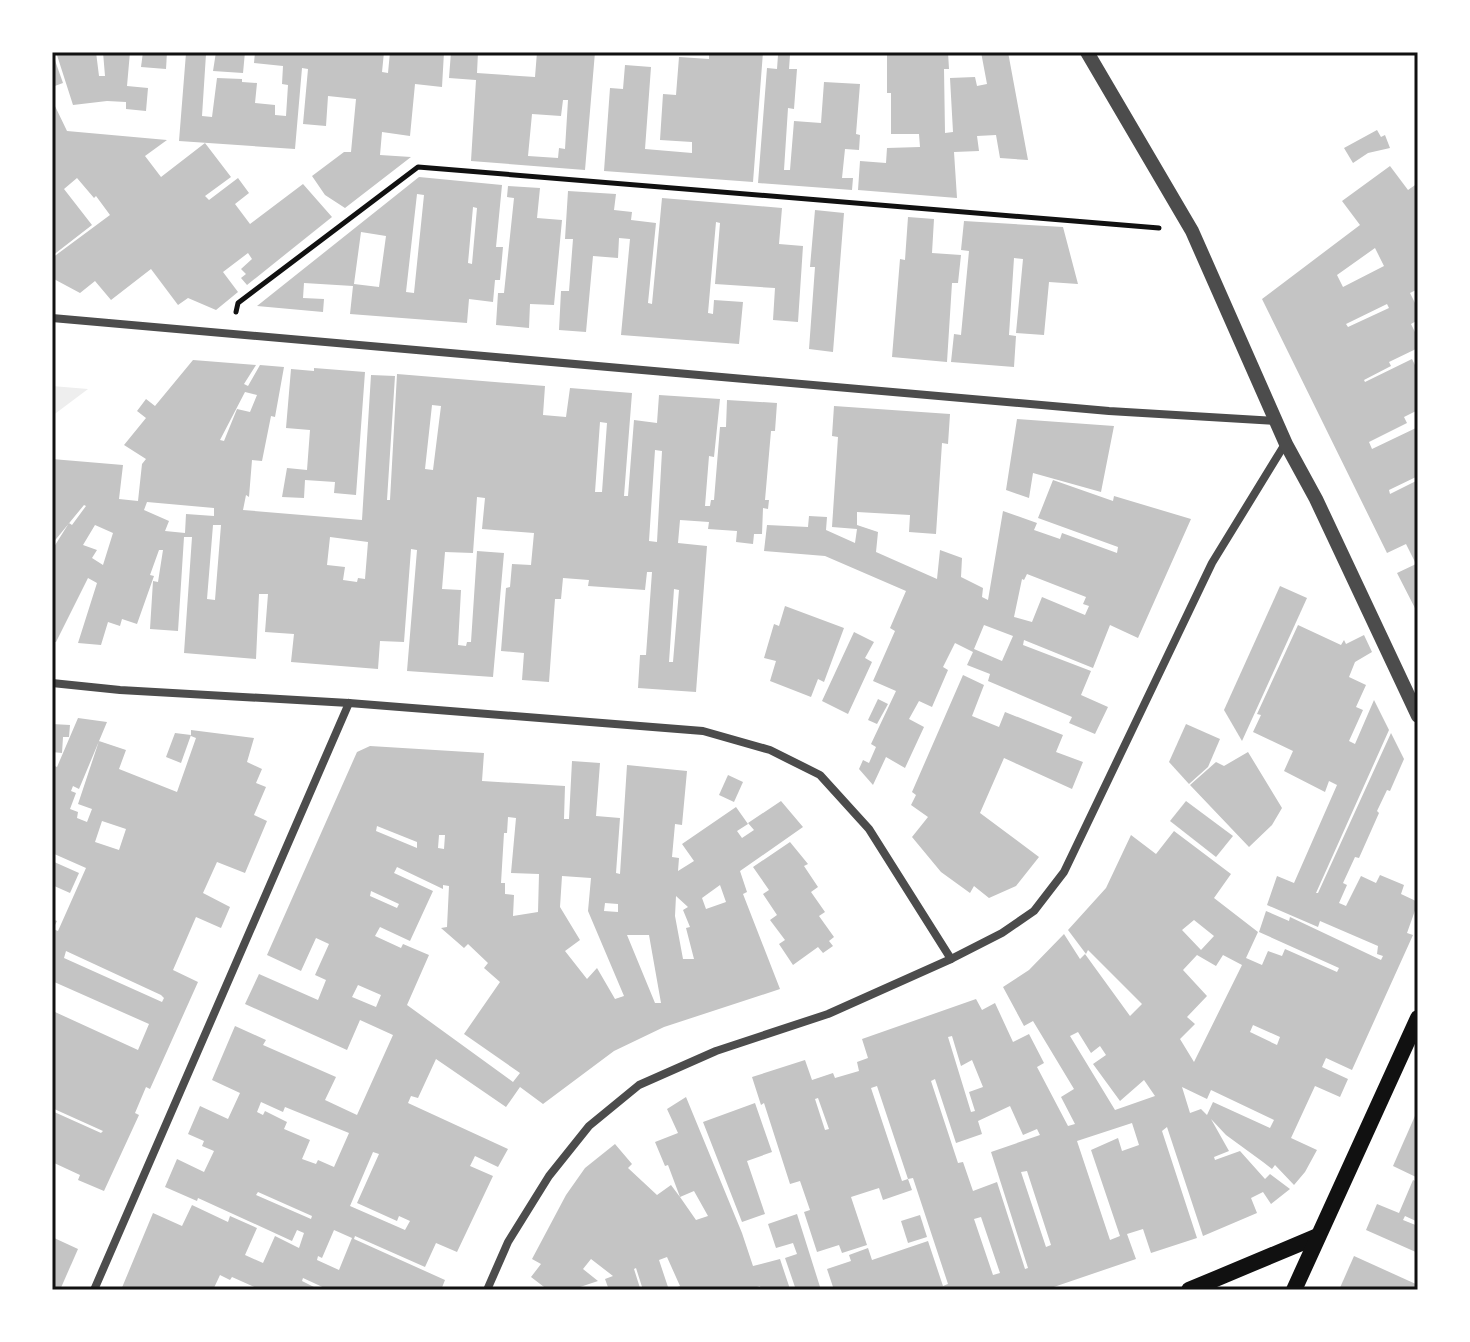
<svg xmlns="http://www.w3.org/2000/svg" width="1470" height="1342" font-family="'DM Sans',sans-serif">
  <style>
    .green { fill: #eee }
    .building { fill: #c4c4c4; fill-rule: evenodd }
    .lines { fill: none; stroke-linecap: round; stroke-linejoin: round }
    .path { stroke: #111; stroke-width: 5 }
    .minor { stroke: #4c4c4c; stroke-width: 8 }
    .tertiary { stroke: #4c4c4c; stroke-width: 14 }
    .secondary { stroke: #111; stroke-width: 16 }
    .neatline { fill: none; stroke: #111; stroke-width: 3 }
  </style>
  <rect width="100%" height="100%" fill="#fff"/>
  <path class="green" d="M52,386L88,389L52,416Z"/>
  <g class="building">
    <path d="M52,52L63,83L52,87Z"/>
    <path d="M56,52H96L99,76H105L103,52H130L127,86L148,88L146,111L126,109V102L107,101L73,105Z"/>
    <path d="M143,52H167L166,69L141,67Z"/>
    <path d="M216,52H245L243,73L213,71Z"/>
    <path d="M255,52H384L382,72L388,73L390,52H444L442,87L415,84L410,136L382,132L380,155L411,157L345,208L325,195L312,176L344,152H351L356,99L328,96L326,126L303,124L308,69L302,68L295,149L179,141L186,53L206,54L202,116L212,117L217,78L242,79V82L257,83L255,103L275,105V115L286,116L288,85L282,84L283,66L254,63Z"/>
    <path d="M451,52H478L477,73L535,77L537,52H595L585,170L471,161L476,80L449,78ZM563,100H568L565,149L559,148L558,158L528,156L532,114L561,116Z"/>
    <path d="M763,52L753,182L604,171L610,88L623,89L625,65L651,67L645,149L692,153V142L660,140L663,94L676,95L679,57L709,59V53Z"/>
    <path d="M887,52H948L949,69H944L945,133L953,132L950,78L975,77L977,86L987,84L981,52H1008L1028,160L1000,158L996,135L977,136L979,151L954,152L957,198L858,190L860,161L886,163L887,148L920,147L919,134H891V93H887Z"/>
    <path d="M778,55H790L789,69H797L794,109L788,108L784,170H790L794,121L821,123L824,82L860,84L856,134L860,135L859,150L845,149L842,178H853L852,190L758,183L767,68L777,69Z"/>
    <path d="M54,104L67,131L167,140L145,156L161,177L205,143L231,177L205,196L209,200L238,178L249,193L235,204L250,224L303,184L332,217L247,285L241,278L246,274L241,269L252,259L248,253L223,272L238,292L216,310L188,298L178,305L151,269L111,300L95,281L80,293L52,278V258L110,215L96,196L94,198L77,178L64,189L92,225L52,256V105Z"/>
    <path d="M1377,130L1381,137L1385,135L1390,148L1368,153L1353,163L1344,148Z"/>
    <path d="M1390,166L1408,190L1418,183V289L1410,293L1418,309V320L1411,324L1418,338V348L1389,362L1391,366L1364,380L1365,382L1412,359L1418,371V410L1404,417L1407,423L1369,442L1372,449L1418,427V476L1389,490L1390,494L1418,480V614L1397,573L1416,564L1406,544L1387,553L1262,299L1360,225L1342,201ZM1375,248L1384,266L1343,287L1337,275ZM1387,304L1389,308L1348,327L1346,324Z"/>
    <path d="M419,177L502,185L496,247H503L500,280H495L493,302L469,299L467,323L350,314L353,286L304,283L303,298L324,299L323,312L257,306ZM417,194L424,195L414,293L406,292ZM473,207L477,208L472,264L468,263ZM361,232L386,236L379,287L354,284Z"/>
    <path d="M508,186L540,188L537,218L562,220L554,305L530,304L529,328L496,325L498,293H504L514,198L507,197Z"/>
    <path d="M568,191L616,194L614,210L632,212L631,220L656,223L648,303L652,304L662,198L782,208L779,244L803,246L798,322L773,320L775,288L715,284L720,223L716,222L708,313L713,314L714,300L743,302L739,344L621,335L630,239L619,238L618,258L593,256L586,332L559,330L561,291H569L573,239H565Z"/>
    <path d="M815,210L844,213L833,352L809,349L815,267H810Z"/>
    <path d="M908,217L934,219L932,253L961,255L958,283H952L947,362L892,357L900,259L905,260Z"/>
    <path d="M964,221L1063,227L1078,284L1049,282L1044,335L1016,333L1023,259L1014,258L1009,335L1016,336L1014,367L951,362L954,334L961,335L969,251L961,250Z"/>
    <path d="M193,360L256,365L244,384L248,386L260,365L284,367L275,417L271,416L262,461L252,460L249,497L246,495L243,510L362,520L371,375L395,376L387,500H390L397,374L545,386L543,415L566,417L570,388L632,393L624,496H628L634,420L657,423L659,395L720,399L714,457L709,456L705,506H710L711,500H714L720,427H726L727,400L777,403L775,431H771L765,500H769L768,509L763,508L762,534H754L753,544L736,542L737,531L708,529L709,522L680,520L678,543L707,546L696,692L638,688L640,655H646L652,572H647L645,590L588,586L589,580L563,578L561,599H555L549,682L522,680L524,653L501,651L506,588L510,587L512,564L531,565L534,533L482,529L485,498L477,497L473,553L445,552L442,589L461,590L458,645L466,646L467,642H471L477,551L504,553L493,677L407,671L417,550L411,549L404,642L380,641L378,669L291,662L294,634L265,632L268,594H259L256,659L184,653L192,537H184L178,631L150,629L153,581L158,582L163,550H159L150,575L154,576L137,624L122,619L120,626L108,622L101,645L78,643L97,583L88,578L56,642H52V550L69,523L72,525L86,506L84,505L52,544V459L123,465L119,499L138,501L142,464L146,459L124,445L146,418L137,411L146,399L155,406ZM245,392L257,395L250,412L237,409L224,441L220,440ZM432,405L441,406L433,470L425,469ZM600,422L607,423L602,492H595ZM655,450L662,451L657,542L649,541ZM147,502L214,508V516L186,514L185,533L165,531L169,521L144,510ZM95,525L113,533L103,565L92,558L97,550L83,545ZM213,525H221L215,600L207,599ZM330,537L368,542L365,579L358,578L357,582L343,580L345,567L327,565ZM674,589L679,590L673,662H669Z"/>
    <path d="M314,368L365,372L356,495L334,493L335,482L305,480L304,498L282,497L287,468L307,470L310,430L286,428L291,369L314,371Z"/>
    <path d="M834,406L950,414L948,444L942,443L936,534L909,532L910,515L857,512V525L878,532L876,552L937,579L940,550L962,558L961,577L983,588L982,597L988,600L1003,511L1037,523L1034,530L1060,539L1062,533L1117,553L1118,547L1038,518L1053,480L1113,501L1114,496L1191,519L1138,638L1110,625L1093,668L1024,640L1023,645L1091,671L1081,695L1108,707L1095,734L1069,723L1072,717L988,681L990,674L967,665L973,652L955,643L943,667L948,670L932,707L919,701L909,719L924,727L905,768L886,757L873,785L859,769L863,760L869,763L876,747L871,744L896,691L873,681L895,631L890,628L906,591L825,556L764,551L767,525L808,527L809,516L827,517L826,530L855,543L857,529L832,527L838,437L832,436ZM1027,574L1086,597L1083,604L1089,606L1085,615L1042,597L1032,622L1014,617L1022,579L1024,580ZM984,625L1013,636L1002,661L974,649Z"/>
    <path d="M1017,419L1114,426L1101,492L1033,473L1029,498L1006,490Z"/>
    <path d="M1280,586L1307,598L1242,741L1224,710Z"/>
    <path d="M785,606L844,628L824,682L818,679L811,697L770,681L776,661L764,658L774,624L779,626Z"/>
    <path d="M1298,625L1341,645L1344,640L1346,644L1364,635L1372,652L1355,662L1349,677L1366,685L1356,707L1363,710L1349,741L1355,744L1374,700L1389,730L1316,893H1318L1391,733L1404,759L1390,791L1387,790L1377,811L1379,813L1359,858L1355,857L1343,883L1347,885L1339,903L1346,906L1361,876L1376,883L1380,875L1404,885L1401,894L1418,902L1407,933L1413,935L1352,1070L1326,1058L1322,1067L1348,1079L1340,1097L1315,1086L1291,1138L1317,1150L1305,1172L1294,1185L1275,1165L1272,1169L1263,1162L1226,1135L1211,1119L1229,1151L1214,1157L1215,1160L1240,1151L1265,1179L1270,1174L1290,1189L1271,1204L1263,1192L1251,1198L1257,1213L1203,1236L1167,1127L1162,1131L1197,1238L1151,1253L1143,1229L1127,1234L1136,1259L1045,1290H834L827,1269L851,1261L849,1255L868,1248L872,1260L928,1241L943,1286L948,1284L913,1178L908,1179L877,1086L871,1088L902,1181L908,1179L912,1190L883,1200L879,1188L851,1197L867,1245L842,1253L839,1245L817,1252L804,1212L810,1210L800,1181L790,1184L764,1103L761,1105L752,1077L805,1060L812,1080L833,1073L835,1078L859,1071L857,1062L868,1058L862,1039L976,999L982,1010L995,1003L1013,1042L1029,1034L1044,1063L1037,1067L1068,1126L1075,1124L1061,1097L1074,1089L1033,1021L1024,1026L1003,987L1029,970L1064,934L1080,959L1085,954L1130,1016L1142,1004L1088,950L1086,954L1068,930L1106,888L1131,835L1156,854L1174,831L1231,874L1214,898L1258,932L1246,958L1262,965L1268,951L1282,956L1285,949L1337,972L1339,968L1259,932L1266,911L1289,921L1290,917L1381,960L1383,956L1377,954L1378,946L1320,921L1318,927L1267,905L1277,876L1294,883L1337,785L1329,781L1325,792L1284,771L1293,751L1253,732L1261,715L1257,714ZM1194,920L1214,936L1201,950L1182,930ZM1197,955L1216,966L1223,955L1242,965L1194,1062L1180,1039L1195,1024L1187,1017L1207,996L1183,970ZM1253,1025L1280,1037L1277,1045L1250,1032ZM1078,1032L1091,1053L1100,1046L1106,1055L1093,1064L1120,1101L1144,1080L1155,1096L1115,1110L1070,1036ZM952,1036L961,1066L972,1060L983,1087L969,1092L975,1111L971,1112L948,1037ZM935,1079L956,1143L982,1134L978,1121L1010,1106L1023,1135L1037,1129L1040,1135L991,1152L1028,1268L1025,1269L997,1182L973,1191L963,1162L958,1163L931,1081ZM1182,1087L1207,1099L1211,1090L1274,1120L1270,1128L1213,1102L1207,1115L1201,1109L1190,1113ZM818,1098L829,1129L825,1130L815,1099ZM1132,1123L1139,1145L1122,1151L1118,1138L1091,1150L1120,1236L1110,1240L1077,1141ZM1027,1171L1051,1245L1046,1247L1021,1172ZM981,1217L1000,1273L993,1275L974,1219Z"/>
    <path d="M854,632L874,642L865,658L872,662L848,714L822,701Z"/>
    <path d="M963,675L984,685L972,716L999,727L1005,712L1063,735L1056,752L1083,762L1072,789L1004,758L980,813L1039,857L1016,886L989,898L974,886L970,893L941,872L912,837L928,817L911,805L916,795L912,792Z"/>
    <path d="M878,699L888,704L877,724L868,720Z"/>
    <path d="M78,718L107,722L79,789L73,786L71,791L76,793L70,809L78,812L77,818L87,822L92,809L78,804L99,741L126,750L119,769L177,792L196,738L191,736V730L254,738L247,762L262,769L256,783L266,787L254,815L267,821L245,873L217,862L203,893L230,907L221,928L196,917L173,970L198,982L150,1089L146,1087L135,1113L139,1115L104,1191L78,1180L80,1175L52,1162V1111L101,1133L103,1131L52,1108V1018L55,1012L138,1050L149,1024L52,981V919L57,921L53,929L58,931L86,868L52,853V765L57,767ZM102,821L126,829L119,850L95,842ZM66,951L161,995L164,998L162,1002L64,958Z"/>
    <path d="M52,724L70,725L69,737H63L62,753L52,752Z"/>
    <path d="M1186,724L1220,739L1208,767L1189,784L1169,762Z"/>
    <path d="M175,733L191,735L181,763L166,757Z"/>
    <path d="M370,746L484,753L482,781L565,786L564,819H569L572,761L600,763L596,816L620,818L616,873L620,874L627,765L687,771L682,825L675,824L672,857L679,858L678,871L694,861L682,844L736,807L748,824L737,831L742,838L754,830L748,823L781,801L803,827L740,871L747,892L743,894L780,989L664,1027L614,1051L543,1104L520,1087L506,1107L436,1059L418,1098L411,1096L408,1103L508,1149L498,1167L475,1156L470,1166L493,1176L457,1252L436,1243L425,1267L355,1236L354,1239L445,1280L441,1290H329L303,1278L302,1281L314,1287L313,1290H261L232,1277L230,1280L220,1275L213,1290H121L153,1213L182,1226L192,1205L228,1222L230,1216L257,1228L245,1255L263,1263L275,1236L299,1248L304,1233L297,1230L292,1241L198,1198L197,1201L165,1187L177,1159L204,1172L214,1151L202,1146L204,1141L188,1134L200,1106L228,1119L240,1093L212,1080L235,1026L266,1040L263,1045L336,1077L325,1100L357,1115L393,1035L360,1020L347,1050L245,1004L259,974L318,1000L326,980L315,975L329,944L316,938L301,971L267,955L357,752ZM508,817L516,818L511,873L539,874L538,912L513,916L514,895L505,894V883H501L504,833H507ZM377,826L417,842V848L376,831ZM439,835H445L444,849L438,848ZM397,867L443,889V885L449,886L447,927L441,928L464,948L468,944L488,963L484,968L500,982L464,1034L520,1073L513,1082L407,1005L429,955L403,944L401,948L375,936L380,927L410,941L433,891L394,873ZM562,876L591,878L588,911L624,996L615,999L597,968L587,979L565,951L580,940L560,907ZM720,885L726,902L706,909L702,898ZM371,891L399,904L397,908L370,896ZM676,896L688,907L683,910L690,927L686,928L694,959H683L675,916ZM605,903L618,904V912L604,911ZM627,935H649L661,1003H655ZM358,985L381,995L376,1007L352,997ZM261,1102L283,1112L285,1107L349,1133L334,1167L318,1160L316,1164L302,1159L310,1140L284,1129L287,1122L265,1111L263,1115L257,1112ZM373,1152L379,1154L357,1203L397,1221L399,1216L410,1221L405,1230L350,1206ZM258,1192L312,1216L311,1219L256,1195ZM334,1230L352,1238L339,1270L317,1260L318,1256L322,1258Z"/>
    <path d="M1248,752L1282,808L1272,825L1249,847L1190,785L1216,762L1224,766Z"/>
    <path d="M728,775L743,782L734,802L719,795Z"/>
    <path d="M1186,801L1233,836L1216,857L1170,821Z"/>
    <path d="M790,842L808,864L804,866L818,887L811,892L825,912L819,916L834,937L829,941L833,946L823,953L818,947L793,965L779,944L785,940L770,920L777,915L763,894L769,890L753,867Z"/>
    <path d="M52,861L79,873L70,893L52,885Z"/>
    <path d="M686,1097L742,1233L753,1266L780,1259L790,1289L761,1290L760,1286L748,1290H670L680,1286L667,1257L659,1260L669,1290H643L636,1268L634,1269L640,1288L609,1290L605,1279L613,1276L591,1259L583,1269L598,1281L577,1288L578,1290H548L531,1277L541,1264L532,1259L566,1195L585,1168L615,1144L632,1164L628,1168L657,1195L671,1185L680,1197L668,1165L665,1166L655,1142L678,1133L667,1109ZM694,1191L708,1216L696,1220L680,1197Z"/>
    <path d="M755,1103L772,1152L747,1161L765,1214L742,1222L703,1122Z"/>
    <path d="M1418,1109V1178L1393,1166Z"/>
    <path d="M1413,1180L1418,1182V1222L1405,1216L1403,1220L1418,1226V1253L1366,1230L1377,1204L1399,1213Z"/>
    <path d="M797,1214L821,1290H796L785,1258L797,1254L793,1243L776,1248L768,1224Z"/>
    <path d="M920,1215L927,1237L908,1243L901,1221Z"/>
    <path d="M52,1237L78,1249L60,1290H52Z"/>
    <path d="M1354,1256L1418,1285V1290H1339Z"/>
  </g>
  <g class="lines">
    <path class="path" d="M236,312L238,303L418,167L1159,228"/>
    <g class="minor">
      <path d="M52,318L1109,411L1276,421"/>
      <path d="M52,683L120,690L349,703L703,731L770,750L820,775L869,829L951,959"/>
      <path d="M94,1290L349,703"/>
      <path d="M487,1290L508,1242L549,1176L589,1126L639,1085L716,1051L828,1014L951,959L1002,933L1034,911L1064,872L1212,563L1285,444"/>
    </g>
    <path class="tertiary" d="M1087,52L1192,231L1286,444L1316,499L1418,716"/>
    <g class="secondary">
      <path d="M1189,1290L1318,1236"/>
      <path d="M1294,1290L1418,1018"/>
    </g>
  </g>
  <rect width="1470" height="1342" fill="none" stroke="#ffffff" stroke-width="108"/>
  <rect x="54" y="54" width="1362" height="1234" class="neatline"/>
</svg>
